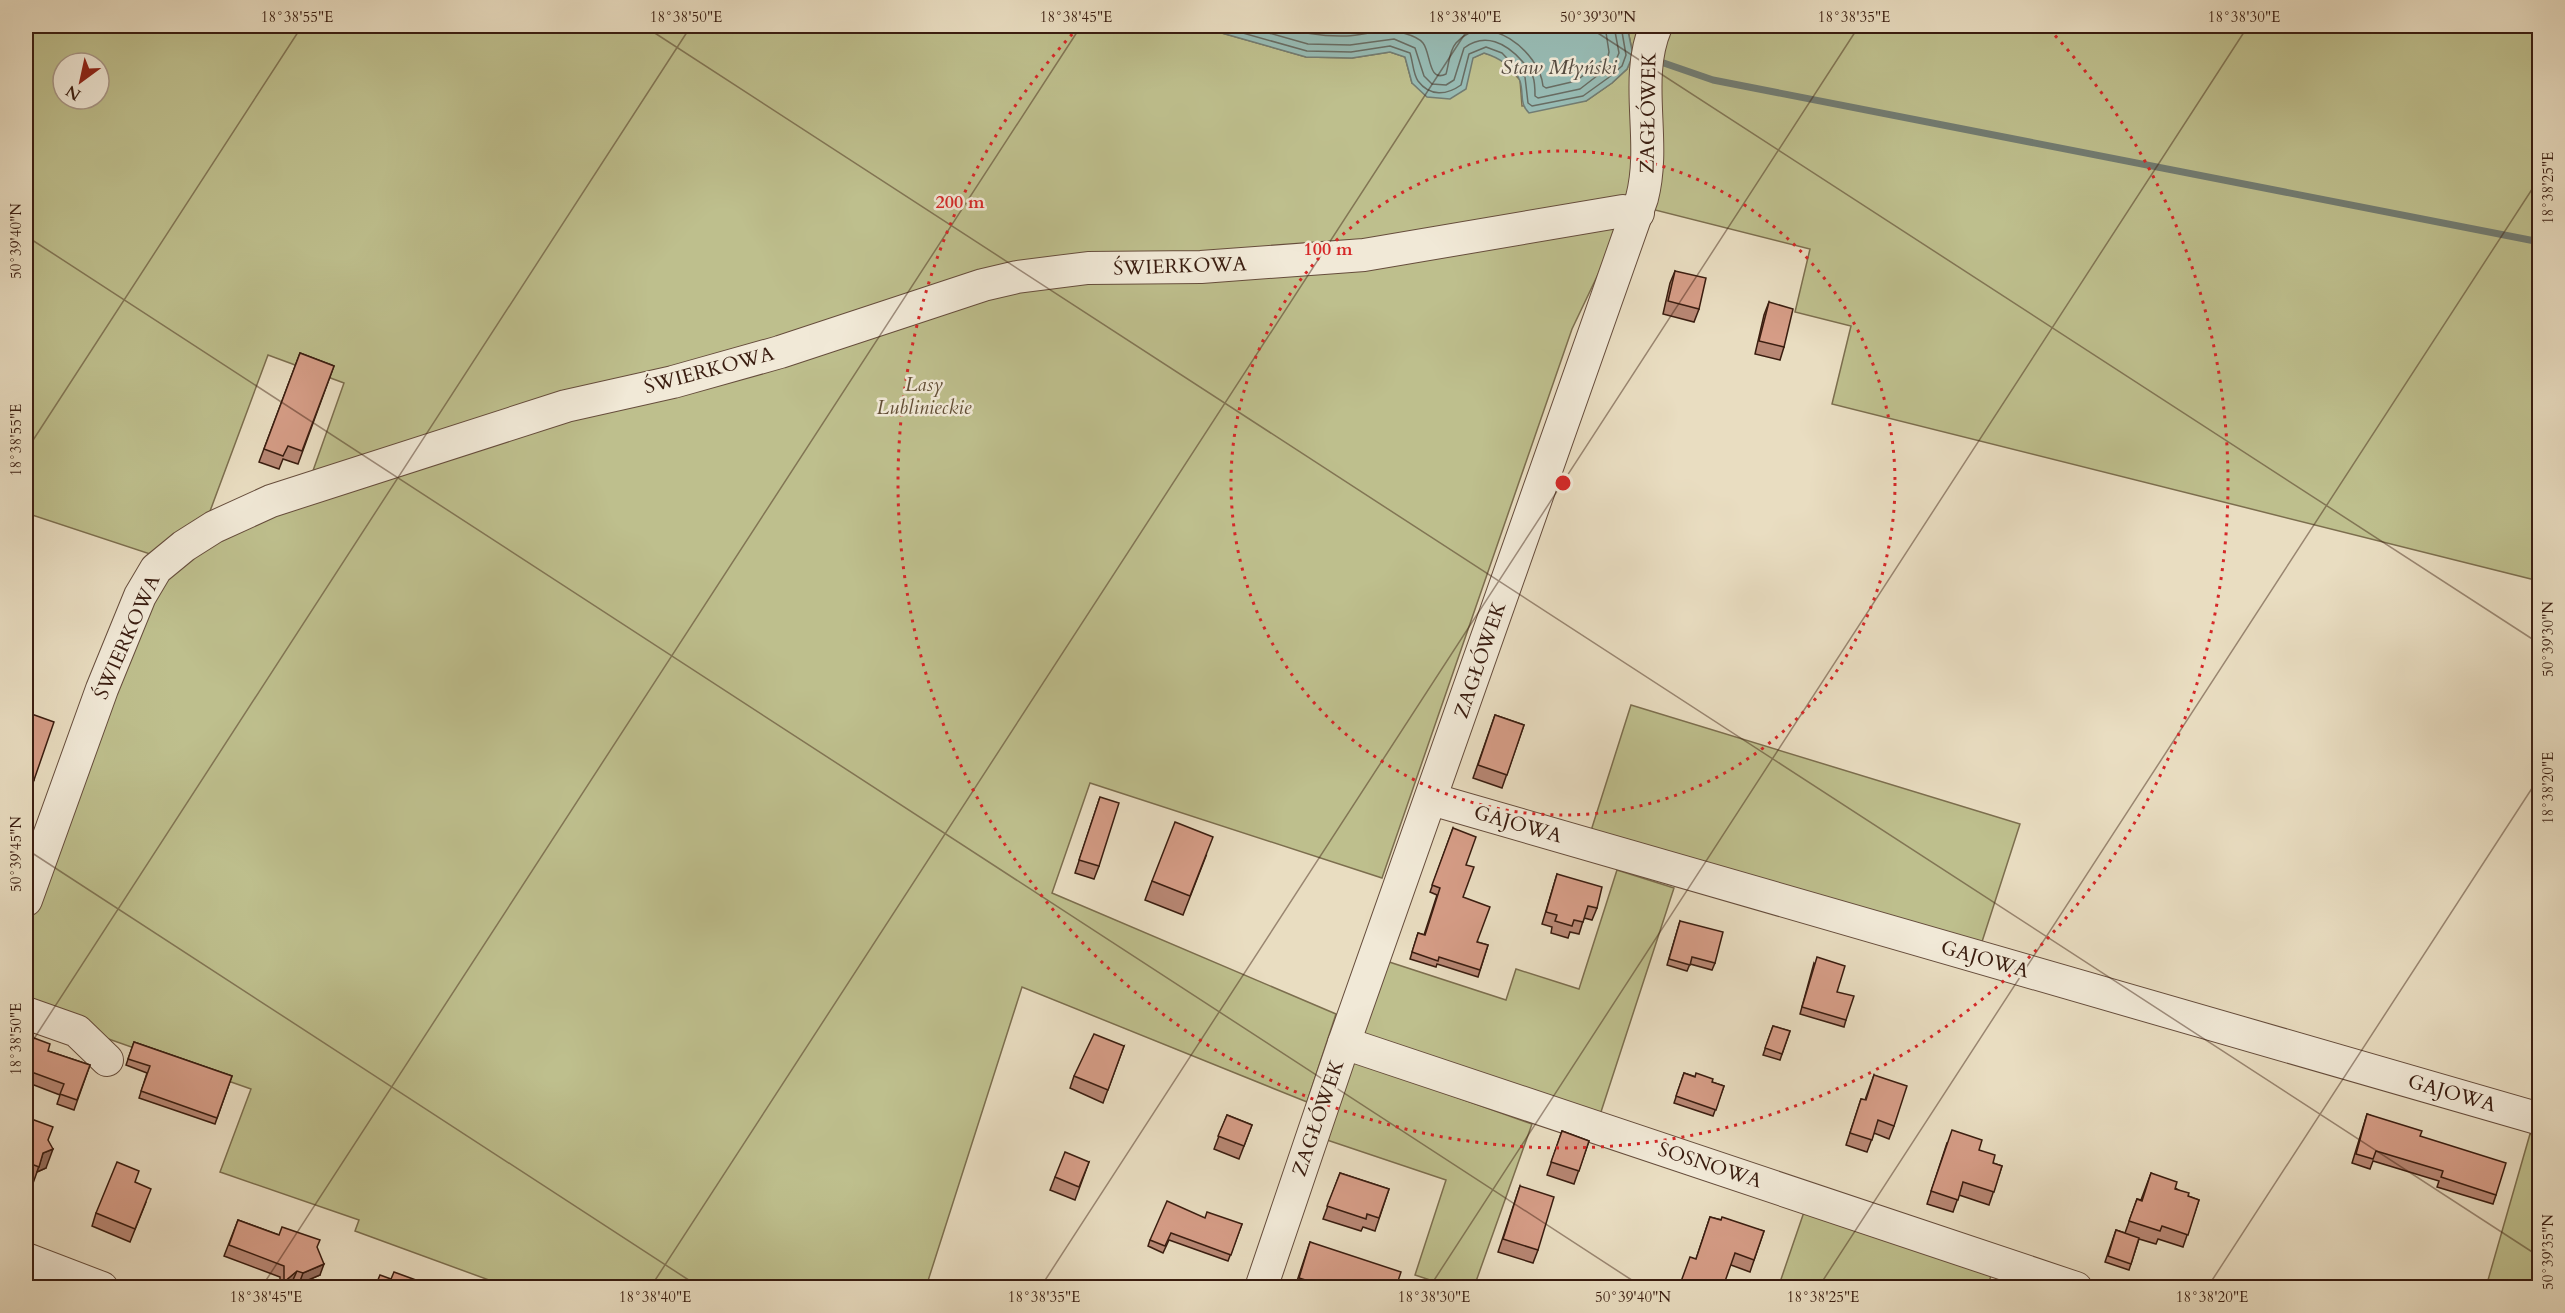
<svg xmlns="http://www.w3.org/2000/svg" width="2565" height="1313" font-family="Cardo,serif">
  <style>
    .green { fill: #bebf8d; stroke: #7c6e4e; stroke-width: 1.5; fill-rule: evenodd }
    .water { fill: #97bbb4; stroke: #727c72; stroke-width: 1.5 }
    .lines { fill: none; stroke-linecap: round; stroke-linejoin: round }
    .shore { stroke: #686c62; stroke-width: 1.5 }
    .stream { stroke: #727c72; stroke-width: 7 }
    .minor-casing { stroke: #664d3c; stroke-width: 34 }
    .minor { stroke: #f1e9d7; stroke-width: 32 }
    .wall { fill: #b88774; stroke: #3a1d10; stroke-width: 1.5 }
    .shaded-wall { fill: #966e5e; stroke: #3a1d10; stroke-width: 1.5 }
    .building { fill: #d69d87; stroke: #3a1d10; stroke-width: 1.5 }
    .ticks { fill: none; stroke: #3a1d10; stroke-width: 1.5; stroke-opacity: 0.45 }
    .ring { fill: none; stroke: #d62828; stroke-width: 3; stroke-dasharray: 3 6 }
    .labels { text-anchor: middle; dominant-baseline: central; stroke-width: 5; stroke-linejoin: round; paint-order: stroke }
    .street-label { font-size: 20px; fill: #3a1d10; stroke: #f1e9d7 }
    .park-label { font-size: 20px; font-style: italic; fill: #624e36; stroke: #f1e9d7 }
    .water-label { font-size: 21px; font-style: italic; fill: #564c41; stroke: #f1e9d7 }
    .centre { fill: #d62828; stroke: #f1e9d7; stroke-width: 3 }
    .ring-label { font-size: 18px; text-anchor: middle; font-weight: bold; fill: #d62828; stroke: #f1e9d7; stroke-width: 5; stroke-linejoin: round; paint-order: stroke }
    .neatline { fill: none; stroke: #3a1d10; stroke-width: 2 }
    .ticks-label { font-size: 15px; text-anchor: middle; fill: #3a1d10 }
  </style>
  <rect width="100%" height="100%" fill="#e9ddc1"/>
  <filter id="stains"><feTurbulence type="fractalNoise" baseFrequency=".00333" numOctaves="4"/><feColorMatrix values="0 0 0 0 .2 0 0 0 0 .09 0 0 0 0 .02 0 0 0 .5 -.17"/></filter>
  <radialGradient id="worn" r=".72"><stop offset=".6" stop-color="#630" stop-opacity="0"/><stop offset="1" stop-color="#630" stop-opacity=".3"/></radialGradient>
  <g class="green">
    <path d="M26,26H1197L1306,57L1352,58L1390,52L1405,57L1412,83L1484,53L1498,57L1520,80L1522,106L1586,101L1612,83L1627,69L1633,55L1627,26H1645L1644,158L1623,222L1572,329L1382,878L1090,783L1052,893L1336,1014L1307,1102L1022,987L926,1287H508L355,1231L359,1220L220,1172L251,1089L26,1010V929L138,619L173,569L309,482L344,383L268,355L206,522L159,557L26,513ZM63,63H99V99H63Z"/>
    <path d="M1653,26H2539V581L1832,404L1851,326L1795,312L1810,249L1651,209Z"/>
    <path d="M1631,705L2020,824L1979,951L1589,837Z"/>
    <path d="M1617,870L1674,888L1598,1121L1363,1043L1356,1029L1380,959L1506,1000L1516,969L1579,989Z"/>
    <path d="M1355,1061L1532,1124L1474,1287H1451L1415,1275L1446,1180L1321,1138L1341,1071Z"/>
    <path d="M2530,1134L2539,1136V1287H2486Z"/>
    <path d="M1804,1212L1991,1276L1987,1287L1778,1288Z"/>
  </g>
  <path class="water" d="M1197,26H1627L1633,55L1627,69L1612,83L1586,101L1529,113C1519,103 1524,94 1520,81C1515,67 1497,57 1484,53L1473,58L1466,89L1450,99L1427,97L1412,83L1405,57L1390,52L1352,58L1306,57Z"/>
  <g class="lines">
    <g class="shore">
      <path d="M1218,26L1307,51L1351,52L1390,46L1410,53C1413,62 1413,74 1418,81C1430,97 1447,95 1461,85L1469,54L1486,47L1502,53L1525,77L1528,103L1532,106L1583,96L1608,78L1622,66L1626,55L1621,26"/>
      <path d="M1244,26L1308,44L1350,45L1394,39L1415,48L1424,76L1432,84L1446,85L1454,80L1464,48C1485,32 1506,43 1522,61C1526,66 1531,71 1533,77C1535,82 1535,90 1535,96L1538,98L1580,89L1615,62L1619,53L1614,26"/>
      <path d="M1274,26C1299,32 1321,37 1347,36C1366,35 1384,27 1403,33C1410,35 1418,37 1423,43C1431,53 1428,83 1446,74C1449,64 1449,51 1456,43C1486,8 1540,52 1543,86L1546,88L1576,81L1608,56L1609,52L1605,26"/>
    </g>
    <path class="stream" d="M1655,60L1713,80L2540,242"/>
    <defs>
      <g id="minor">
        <path d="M1431,799L2540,1119"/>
        <path d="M26,900L102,689L140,596L156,569L184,546L214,527L271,501L566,406L673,382L780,352L983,285L1017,277L1088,268L1201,267L1364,255L1623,211L1638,213"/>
        <path d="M26,1013L77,1031L107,1060"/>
        <path d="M1344,1043L2076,1288"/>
        <path d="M26,1259L102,1288"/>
        <path d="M1261,1288L1344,1043L1642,198C1657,140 1633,80 1656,26"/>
      </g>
    </defs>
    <use href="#minor" class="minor-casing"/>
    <use href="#minor" class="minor"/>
  </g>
  <g class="wall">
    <path d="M1675,271L1699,309L1694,322L1663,314L1670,283Z"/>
    <path d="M1769,302L1784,347L1780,360L1755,354L1764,315Z"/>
    <path d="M300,353L334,366L298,464L283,459L279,469L259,462Z"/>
    <path d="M26,712L34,780L28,799L26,798Z"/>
    <path d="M1495,715L1524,725L1502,788L1473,778Z"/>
    <path d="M1100,797L1099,866L1094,879L1075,873Z"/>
    <path d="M1453,828L1466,865L1463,897L1477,942L1488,945L1478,977L1437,964L1436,967L1410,959L1418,933L1424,935L1437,895L1430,892Z"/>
    <path d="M1206,856L1183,915L1145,900L1152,881Z"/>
    <path d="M1557,874L1597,908L1592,920L1584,918L1579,934L1570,932L1568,938L1551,933L1552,927L1542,924Z"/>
    <path d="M1680,921L1715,963L1712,970L1690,964L1687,971L1667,965Z"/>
    <path d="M1814,963L1837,992L1846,1020L1844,1027L1800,1014Z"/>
    <path d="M1773,1026L1790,1031L1780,1060L1763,1055Z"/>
    <path d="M26,1035L48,1051L90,1065L74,1110L57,1104L60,1095L26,1082Z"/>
    <path d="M134,1042L232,1076L215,1124L139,1098L147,1073L126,1065Z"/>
    <path d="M1124,1046L1103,1103L1070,1088L1074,1076Z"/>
    <path d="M1684,1073L1724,1086L1713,1116L1674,1103Z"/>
    <path d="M1874,1075L1894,1126L1889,1139L1874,1133L1867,1152L1846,1145L1861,1099L1865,1100Z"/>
    <path d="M2367,1114L2420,1136L2496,1195L2493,1204L2437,1187L2439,1181L2373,1161L2370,1169L2352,1163Z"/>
    <path d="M1227,1115L1252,1125L1239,1159L1214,1149Z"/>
    <path d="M26,1117L48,1140L46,1168L37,1172L32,1186L26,1184Z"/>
    <path d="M1562,1131L1589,1141L1574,1184L1547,1175Z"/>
    <path d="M1947,1143L1979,1150L1993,1163L2002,1166L1989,1205L1959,1195L1953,1212L1927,1204Z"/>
    <path d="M1089,1162L1075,1200L1050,1190L1055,1177Z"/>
    <path d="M1340,1173L1389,1189L1375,1231L1363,1227L1361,1231L1323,1219Z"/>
    <path d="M2151,1173L2188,1196L2199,1200L2183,1247L2158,1239L2156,1244L2139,1239L2129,1270L2105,1262L2116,1230L2125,1233L2137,1199L2141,1200Z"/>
    <path d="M135,1182L146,1202L130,1242L92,1226L96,1213Z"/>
    <path d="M1520,1186L1538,1250L1533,1263L1498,1252Z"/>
    <path d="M1710,1217L1764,1231L1750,1272L1731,1265L1696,1259Z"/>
    <path d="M1205,1218L1242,1224L1228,1261L1169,1240L1163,1253L1148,1246L1150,1240Z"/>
    <path d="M238,1220L279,1235L317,1247L320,1275L299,1284L292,1282L286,1287H280V1277L224,1256Z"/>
    <path d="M1310,1242L1396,1287H1295Z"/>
  </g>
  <g class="shaded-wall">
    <path d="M53,1149L46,1168L37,1172L43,1153Z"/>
    <path d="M324,1264L320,1275L299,1284L303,1273Z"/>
    <path d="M297,1271L292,1282L286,1287H282L284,1282Z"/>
  </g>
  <g class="building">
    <path d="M1675,271L1706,278L1699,309L1668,301Z"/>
    <path d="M1769,302L1793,309L1784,347L1759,341Z"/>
    <path d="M300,353L334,366L302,451L288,446L283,456L264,449Z"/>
    <path d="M26,712L54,722L34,780L26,776Z"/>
    <path d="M1495,715L1524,725L1507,775L1478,765Z"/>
    <path d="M1100,797L1119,803L1099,866L1079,860Z"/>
    <path d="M1175,822L1213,837L1190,896L1152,881Z"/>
    <path d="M1453,828L1476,837L1466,865L1474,867L1463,897L1490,907L1477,942L1488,945L1480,970L1439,957L1438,961L1412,952L1418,933L1425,935L1440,888L1432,885Z"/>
    <path d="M1557,874L1602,887L1597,908L1588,906L1583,922L1574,920L1572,926L1555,921L1557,915L1546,912Z"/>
    <path d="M1680,921L1723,932L1715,963L1692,957L1690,965L1669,959Z"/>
    <path d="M1817,957L1845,966L1837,992L1854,996L1846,1020L1802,1007Z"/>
    <path d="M1773,1026L1790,1031L1782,1054L1765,1048Z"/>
    <path d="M1094,1034L1124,1046L1108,1090L1074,1076Z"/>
    <path d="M26,1035L50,1044L48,1051L90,1065L77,1100L60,1094L64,1084L26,1070Z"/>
    <path d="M134,1042L232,1076L217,1118L141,1091L150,1066L128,1059Z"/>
    <path d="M1684,1073L1695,1077L1696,1073L1713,1079L1712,1082L1724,1086L1716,1110L1676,1096Z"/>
    <path d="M1874,1075L1907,1086L1894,1126L1878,1120L1872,1140L1850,1133L1861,1099L1866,1100Z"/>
    <path d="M2367,1114L2422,1131L2420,1136L2506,1163L2496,1195L2441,1177L2443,1171L2376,1151L2373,1159L2356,1154Z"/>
    <path d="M1227,1115L1252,1125L1244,1146L1218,1136Z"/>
    <path d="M26,1117L53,1127L48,1140L53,1149L43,1153L39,1167L26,1162Z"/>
    <path d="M1952,1130L1982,1140L1979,1150L1995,1155L1993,1163L2002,1166L1994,1192L1963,1182L1958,1200L1931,1191Z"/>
    <path d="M1562,1131L1589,1141L1579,1171L1551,1162Z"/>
    <path d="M1065,1152L1089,1162L1079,1187L1055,1177Z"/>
    <path d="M117,1162L139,1171L135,1182L151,1189L135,1229L96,1213Z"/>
    <path d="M1340,1173L1389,1189L1379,1218L1367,1214L1366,1219L1327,1206Z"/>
    <path d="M2151,1173L2177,1182L2175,1189L2189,1193L2188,1196L2199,1200L2188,1235L2162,1226L2160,1231L2129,1221L2137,1199L2142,1201Z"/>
    <path d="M1520,1186L1554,1197L1538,1250L1503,1239Z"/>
    <path d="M1167,1201L1205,1218L1207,1212L1242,1224L1231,1255L1171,1233L1165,1246L1150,1240Z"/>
    <path d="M1710,1217L1721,1220L1722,1217L1764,1231L1754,1260L1735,1253L1723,1287H1679L1690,1257L1696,1259Z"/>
    <path d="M238,1220L279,1235L282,1227L320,1240L317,1247L324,1264L303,1273L297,1271L284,1282V1266L229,1245Z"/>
    <path d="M2116,1230L2139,1238L2131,1264L2108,1256Z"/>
    <path d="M1310,1242L1401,1272L1396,1287H1328L1299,1278Z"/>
    <path d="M394,1272L424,1283L422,1287H375L380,1275L391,1279Z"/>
  </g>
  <path class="ticks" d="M644,26L2540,1257M1587,26L2540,644M2530,26L2540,32M26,236L1644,1288M26,451L302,26M26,849L701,1288M26,1051L691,26M261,1288L1081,26M650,1288L1470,26M1040,1288L1859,26M1429,1288L2248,26M1818,1288L2540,177M2207,1288L2540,776"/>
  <g class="ring">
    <circle cx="1563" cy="483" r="332"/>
    <path d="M2049 29A665 665 0 1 1 1077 29"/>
  </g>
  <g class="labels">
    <g class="street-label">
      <text transform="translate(1648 113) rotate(-89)">ZAGŁÓWEK</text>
      <text transform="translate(1180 266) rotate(-2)">ŚWIERKOWA</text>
      <text transform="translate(709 370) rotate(-15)">ŚWIERKOWA</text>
      <text transform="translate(127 637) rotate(-66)">ŚWIERKOWA</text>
      <text transform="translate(1480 660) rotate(-71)">ZAGŁÓWEK</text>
      <text transform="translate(1518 824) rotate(16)">GAJOWA</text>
      <text transform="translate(1985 959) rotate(16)">GAJOWA</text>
      <text transform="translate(2452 1093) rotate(16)">GAJOWA</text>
      <text transform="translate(1318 1118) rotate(-71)">ZAGŁÓWEK</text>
      <text transform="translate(1710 1165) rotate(18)">SOSNOWA</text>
    </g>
    <g class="park-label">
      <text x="924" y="384">Lasy<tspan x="924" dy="23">Lublinieckie</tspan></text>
    </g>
    <g class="water-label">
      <text x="1559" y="67">Staw Młyński</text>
    </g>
  </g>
  <circle cx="1563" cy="483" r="9" class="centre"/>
  <g class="ring-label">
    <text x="960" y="208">200 m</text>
    <text x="1328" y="255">100 m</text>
  </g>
  <rect width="2565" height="1313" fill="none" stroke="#e9ddc1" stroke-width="66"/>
  <g transform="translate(81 81) rotate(213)"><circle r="28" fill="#f1e9d7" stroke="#a89787" stroke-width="1.5"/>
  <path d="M0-4.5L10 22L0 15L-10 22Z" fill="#8f2418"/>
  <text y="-9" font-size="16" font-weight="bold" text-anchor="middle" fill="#3a1d10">N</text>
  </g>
  <rect x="33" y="33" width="2499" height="1247" class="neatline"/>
  <g class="ticks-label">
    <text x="297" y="22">18°38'55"E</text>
    <text x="686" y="22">18°38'50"E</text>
    <text x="1076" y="22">18°38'45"E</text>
    <text x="1465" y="22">18°38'40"E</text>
    <text x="1598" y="22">50°39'30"N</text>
    <text x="1854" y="22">18°38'35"E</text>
    <text x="2244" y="22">18°38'30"E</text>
    <text transform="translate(2548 188) rotate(-90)" y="5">18°38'25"E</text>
    <text transform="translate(16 241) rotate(-90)" y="5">50°39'40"N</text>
    <text transform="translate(16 440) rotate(-90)" y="5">18°38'55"E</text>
    <text transform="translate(2548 639) rotate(-90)" y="5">50°39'30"N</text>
    <text transform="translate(2548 788) rotate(-90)" y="5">18°38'20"E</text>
    <text transform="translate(16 854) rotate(-90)" y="5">50°39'45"N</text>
    <text transform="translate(16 1039) rotate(-90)" y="5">18°38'50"E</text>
    <text transform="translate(2548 1252) rotate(-90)" y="5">50°39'35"N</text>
    <text x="266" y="1302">18°38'45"E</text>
    <text x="655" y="1302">18°38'40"E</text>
    <text x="1044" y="1302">18°38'35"E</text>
    <text x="1434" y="1302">18°38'30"E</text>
    <text x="1633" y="1302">50°39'40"N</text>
    <text x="1823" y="1302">18°38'25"E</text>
    <text x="2212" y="1302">18°38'20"E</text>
  </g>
  <rect width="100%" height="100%" filter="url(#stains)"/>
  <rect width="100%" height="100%" fill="url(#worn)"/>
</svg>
